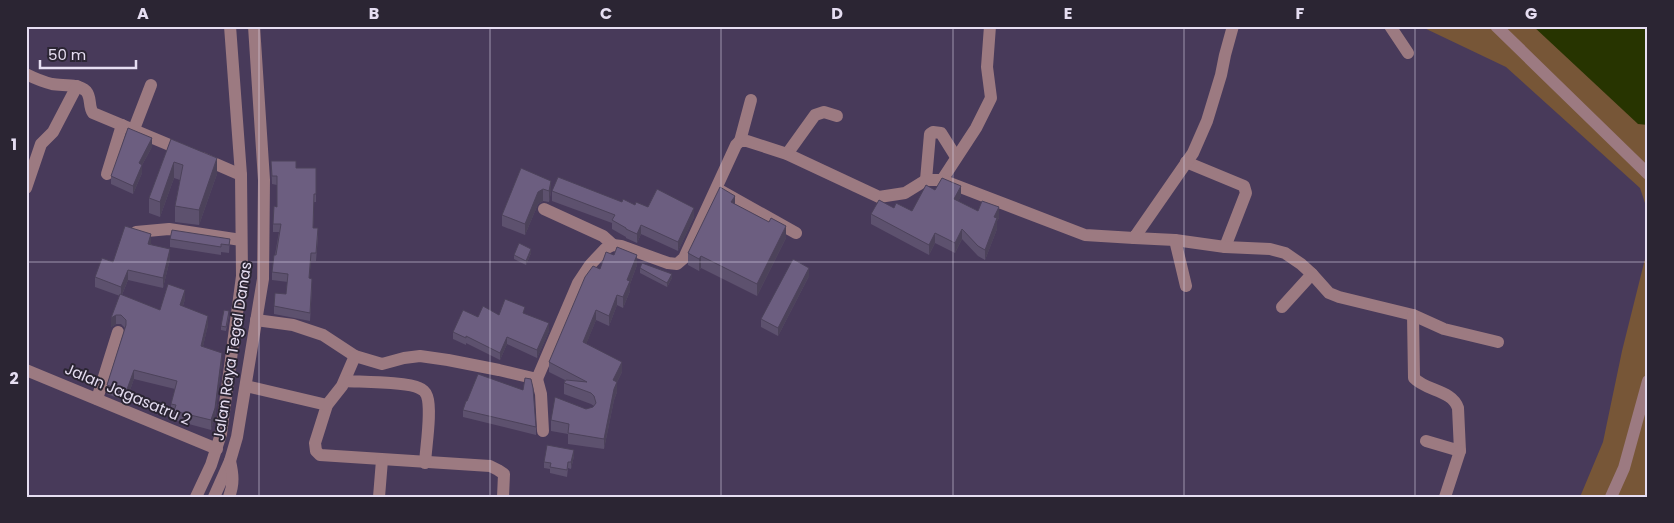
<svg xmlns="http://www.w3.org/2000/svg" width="1674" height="523" font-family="Poppins,sans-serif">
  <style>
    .green { fill: #775637 }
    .water { fill: #273400 }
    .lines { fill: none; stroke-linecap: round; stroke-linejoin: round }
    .minor { stroke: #9c7a81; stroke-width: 12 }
    .wall { fill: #5d516e }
    .shaded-wall { fill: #4c425a }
    .building { fill: #6c5e80; stroke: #4c425a }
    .grid { fill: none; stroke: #e6def2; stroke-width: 1; stroke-opacity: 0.55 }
    .labels { text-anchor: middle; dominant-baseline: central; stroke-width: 4; stroke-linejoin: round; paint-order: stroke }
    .street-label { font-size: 15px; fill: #e6def2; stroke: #2b2533 }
    .neatline { fill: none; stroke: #e6def2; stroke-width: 2 }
    .grid-label { font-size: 16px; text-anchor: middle; font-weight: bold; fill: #e6def2 }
  </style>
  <rect width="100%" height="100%" fill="#483a5a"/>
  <g class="green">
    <path d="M1420,26H1648V212L1640,188L1506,67Z"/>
    <path d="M1648,247V497H1580L1603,442L1622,351Z"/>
  </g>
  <path class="water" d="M1533,26H1648V125L1638,124Z"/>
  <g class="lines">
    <g class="minor">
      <path d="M1390,26L1408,53"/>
      <path d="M1496,26L1648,174"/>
      <path d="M26,74C34,78 44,82 52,84C62,86 78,83 86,91C92,98 88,106 93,113L184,151"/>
      <path d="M134,129L151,85"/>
      <path d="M740,141L751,100"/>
      <path d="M787,154L815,115L824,112L837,116"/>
      <path d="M202,158L241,175"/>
      <path d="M1186,162L1244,186L1246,193L1225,247"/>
      <path d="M107,174L122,125"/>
      <path d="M926,180L930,134L933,132L941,133L956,157"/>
      <path d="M942,180L976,128L991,98L987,67L990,26"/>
      <path d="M26,188L41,144L53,132L77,86"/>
      <path d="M721,191L796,233"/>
      <path d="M544,209L603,236L613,245"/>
      <path d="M136,232L169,229L241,240"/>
      <path d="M1134,238L1175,240L1225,247L1270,249L1285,253L1301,264L1312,274L1282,307"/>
      <path d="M1175,240L1186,286"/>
      <path d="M1312,274L1329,293L1339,297L1413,315L1444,329L1498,342"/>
      <path d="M1413,315L1414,378C1426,391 1452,390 1458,408L1460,451L1426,441"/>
      <path d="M256,320L293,325L323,335L355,356L382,364L404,358L420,356L448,360L499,370L537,379L578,283L590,265L605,249L613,245L621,246L668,263L677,264L684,258L736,145L740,141H747L787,154L879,197L905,193L926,180H942L1085,235L1134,238L1193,153L1207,121L1221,75L1225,55L1233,26"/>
      <path d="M355,356L342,386L327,405L315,443L316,451L320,455L490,466L498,470L504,474L503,497"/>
      <path d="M26,370L217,449"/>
      <path d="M537,379L541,394L543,431"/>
      <path d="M345,381C360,382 408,382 419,388C422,389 426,392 427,396C432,410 426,446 425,463"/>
      <path d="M246,386L327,405"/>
      <path d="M97,399L118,332"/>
      <path d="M196,497L211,465L221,434L242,276L241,175L230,26"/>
      <path d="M214,497L230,461L237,437L263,279L264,180L254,26"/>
      <path d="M229,497C234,484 233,474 230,461"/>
      <path d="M379,497L382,460"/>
      <path d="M1445,497L1460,451"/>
      <path d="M1611,497L1624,468L1648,381"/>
    </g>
  </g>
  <g class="wall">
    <path d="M171,139L217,174L199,225L175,222V206L180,180L174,178L160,217L149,213V198Z"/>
    <path d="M152,147L142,165V173L133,194L111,184V176Z"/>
    <path d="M271,161L296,168H316V202H314L313,228L318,236L316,261H311L309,278L312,287L310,321L274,314V306L286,294L288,282L272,280V272L279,232H273V224L277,207V185L272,184Z"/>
    <path d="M521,168L551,192L549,202L543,201L538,204L525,235L502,226V215Z"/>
    <path d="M935,190L961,196L958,201L978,211L999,218L997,221V229L985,260L978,256L962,239L955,253L935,243L929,255L871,224V214L894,208L912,211Z"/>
    <path d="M552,191L622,202L635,205L648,207L694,217L678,251L641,234L637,243L626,238V237L612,229V223L552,201Z"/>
    <path d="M735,204L786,238L757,296L701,268L699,271L688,265V253Z"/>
    <path d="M170,239H230L229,253L221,252V255L170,247Z"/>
    <path d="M151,244L170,259L163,288L128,280L122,295L160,310L185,299L183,306L208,325L203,346L222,362L215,417L211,430L174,420V414L171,413V404L175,389L134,379L126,401L107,394V385L125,328L121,324H116L111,327L120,296L95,287V277L113,262Z"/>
    <path d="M531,253L526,265L514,259V255Z"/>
    <path d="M637,265L630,284V291L623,308L617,305L609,326L596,320L586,344L622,372L617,382V392L614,400L604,449L568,444V434L551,431V420L586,409L593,407L594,406L591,404L564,394V383L565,380L549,372V362L600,269Z"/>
    <path d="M640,268L672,278L667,287L640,273Z"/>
    <path d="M809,276L778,336L761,327V319Z"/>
    <path d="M525,314L549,331L537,358L507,344L500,360L466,343V345L453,339V332L499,315Z"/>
    <path d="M229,315L226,331L221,330V326Z"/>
    <path d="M523,390L536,427V435L463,417V410L467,401Z"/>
    <path d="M574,456L571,469L568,468L567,477L550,473V469L544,468V462Z"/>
  </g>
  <g class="shaded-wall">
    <path d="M152,138V147L142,165V173L133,194V186L139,163Z"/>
    <path d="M217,158V174L199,225V210Z"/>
    <path d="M174,162V178L160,217V202Z"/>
    <path d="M551,181V192L549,202V191Z"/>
    <path d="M961,186V196L954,209V199Z"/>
    <path d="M543,189V201L538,204L525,235V224L538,192Z"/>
    <path d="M735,196V208L731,202Z"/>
    <path d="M999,207V218L997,221V229L985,260V250L994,217Z"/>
    <path d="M694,208V217L678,251V242Z"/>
    <path d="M641,225V234L637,243V234Z"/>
    <path d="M786,226V238L757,296V284Z"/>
    <path d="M962,229V239L955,253V243Z"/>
    <path d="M935,233V243L929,255V245Z"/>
    <path d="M151,234V244H148Z"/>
    <path d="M170,249V259L163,288V278Z"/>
    <path d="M531,249V253L526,265V261Z"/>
    <path d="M311,253V261L309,286V278Z"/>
    <path d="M637,255V265L630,284V291L623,308V297L627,280Z"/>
    <path d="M701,256V268L699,271V259Z"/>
    <path d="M809,268V276L778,336V328Z"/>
    <path d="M128,270V280L121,297V287Z"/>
    <path d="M672,274V278L667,287V283Z"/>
    <path d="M185,290V299L180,315V305Z"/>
    <path d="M617,295V305L609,326V316Z"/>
    <path d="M596,310V320L583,352V342Z"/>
    <path d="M116,315V324L111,327V318Z"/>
    <path d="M208,316V325L201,355V346Z"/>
    <path d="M549,323V331L537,358V350Z"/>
    <path d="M507,337V344L500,360V353Z"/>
    <path d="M222,353V362L215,417L211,430V420Z"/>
    <path d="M622,362V372L617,382V392L614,400L604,449V439L613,380Z"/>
    <path d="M134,370V379L126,401V392Z"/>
    <path d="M574,450V456L571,469V462Z"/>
  </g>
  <g class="building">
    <path d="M128,128L152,138L139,163L142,165L133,186L111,176Z"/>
    <path d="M171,139L217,158L199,210L175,206L183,165L174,162L160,202L149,198Z"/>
    <path d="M271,161H296V168H316V194H314L313,228H318L316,253H311L309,278L312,279L310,313L274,306L275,293L286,294L288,274L272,272L274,255H276L281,224H273L274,206L277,207V176H272Z"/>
    <path d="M521,168L551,181L549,191L543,189L538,192L525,224L502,215Z"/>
    <path d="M558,177L622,202L623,199L635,205L636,202L648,207L657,189L694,208L678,242L641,225L637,234L626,229V228L612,220L615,215L552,191Z"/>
    <path d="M942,178L961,186L954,199L978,211L982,201L999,207L994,217L997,218L985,250L978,246L962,229L955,243L935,233L929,245L871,214L879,200L894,208L896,203L912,211L926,185L935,190Z"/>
    <path d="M720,187L735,196L731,202L769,222L771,218L786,226L757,284L701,256L699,259L688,253Z"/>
    <path d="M125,226L151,234L148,244L170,249L163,278L128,270L121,287L95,277L102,258L113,262Z"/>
    <path d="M172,230L230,239L229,245L221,244V247L170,239Z"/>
    <path d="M519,243L531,249L526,261L514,255Z"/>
    <path d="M617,247L637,255L627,280L630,281L623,297L617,295L609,316L596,310L583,342L622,362L613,380L617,382L614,389L604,439L568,433L569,424L551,420L555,397L586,409L593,407L596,403L594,396L591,393L564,383L566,380L587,382L549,362L585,277L593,266L600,269L606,252L614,255Z"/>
    <path d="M793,259L809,268L778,328L761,319Z"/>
    <path d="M642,263L672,274L667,283L640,268Z"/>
    <path d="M168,284L185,290L180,305L208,316L201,346L222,353L215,408L211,420L174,411L176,405L171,404L177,381L134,370L126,392L107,385L126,325V320L121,315H116L111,318L120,294L160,310Z"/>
    <path d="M505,299L525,307L523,313L549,323L537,350L507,337L500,353L466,336V338L453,332L463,310L478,317L483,306L499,315Z"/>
    <path d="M224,310L229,311L226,327L221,326Z"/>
    <path d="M478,374L523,390L525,378L531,379L533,388L536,427L463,410L466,401H467Z"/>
    <path d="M547,445L574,450L571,462H568L567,470L550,467L551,463L544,462Z"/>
  </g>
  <path class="grid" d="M259,26V497M490,26V497M721,26V497M953,26V497M1184,26V497M1415,26V497M26,262H1648"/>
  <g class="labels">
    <g class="street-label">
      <text transform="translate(232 351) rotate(-81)">Jalan Raya Tegal Danas</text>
      <text transform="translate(128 394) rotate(23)">Jalan Jagasatru 2</text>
    </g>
  </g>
  <rect width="1674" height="523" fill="none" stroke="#2b2533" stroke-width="55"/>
  <path d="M40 60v8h96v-8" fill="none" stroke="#e6def2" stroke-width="2.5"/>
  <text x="48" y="60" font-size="15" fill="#e6def2" stroke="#2b2533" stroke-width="4" paint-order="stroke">50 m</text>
  <rect x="28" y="28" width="1618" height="468" class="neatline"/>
  <g class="grid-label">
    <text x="143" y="19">A</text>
    <text x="374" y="19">B</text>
    <text x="606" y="19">C</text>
    <text x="837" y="19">D</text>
    <text x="1068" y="19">E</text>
    <text x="1300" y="19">F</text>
    <text x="1531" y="19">G</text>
    <text x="14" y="150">1</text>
    <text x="14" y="384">2</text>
  </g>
</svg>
